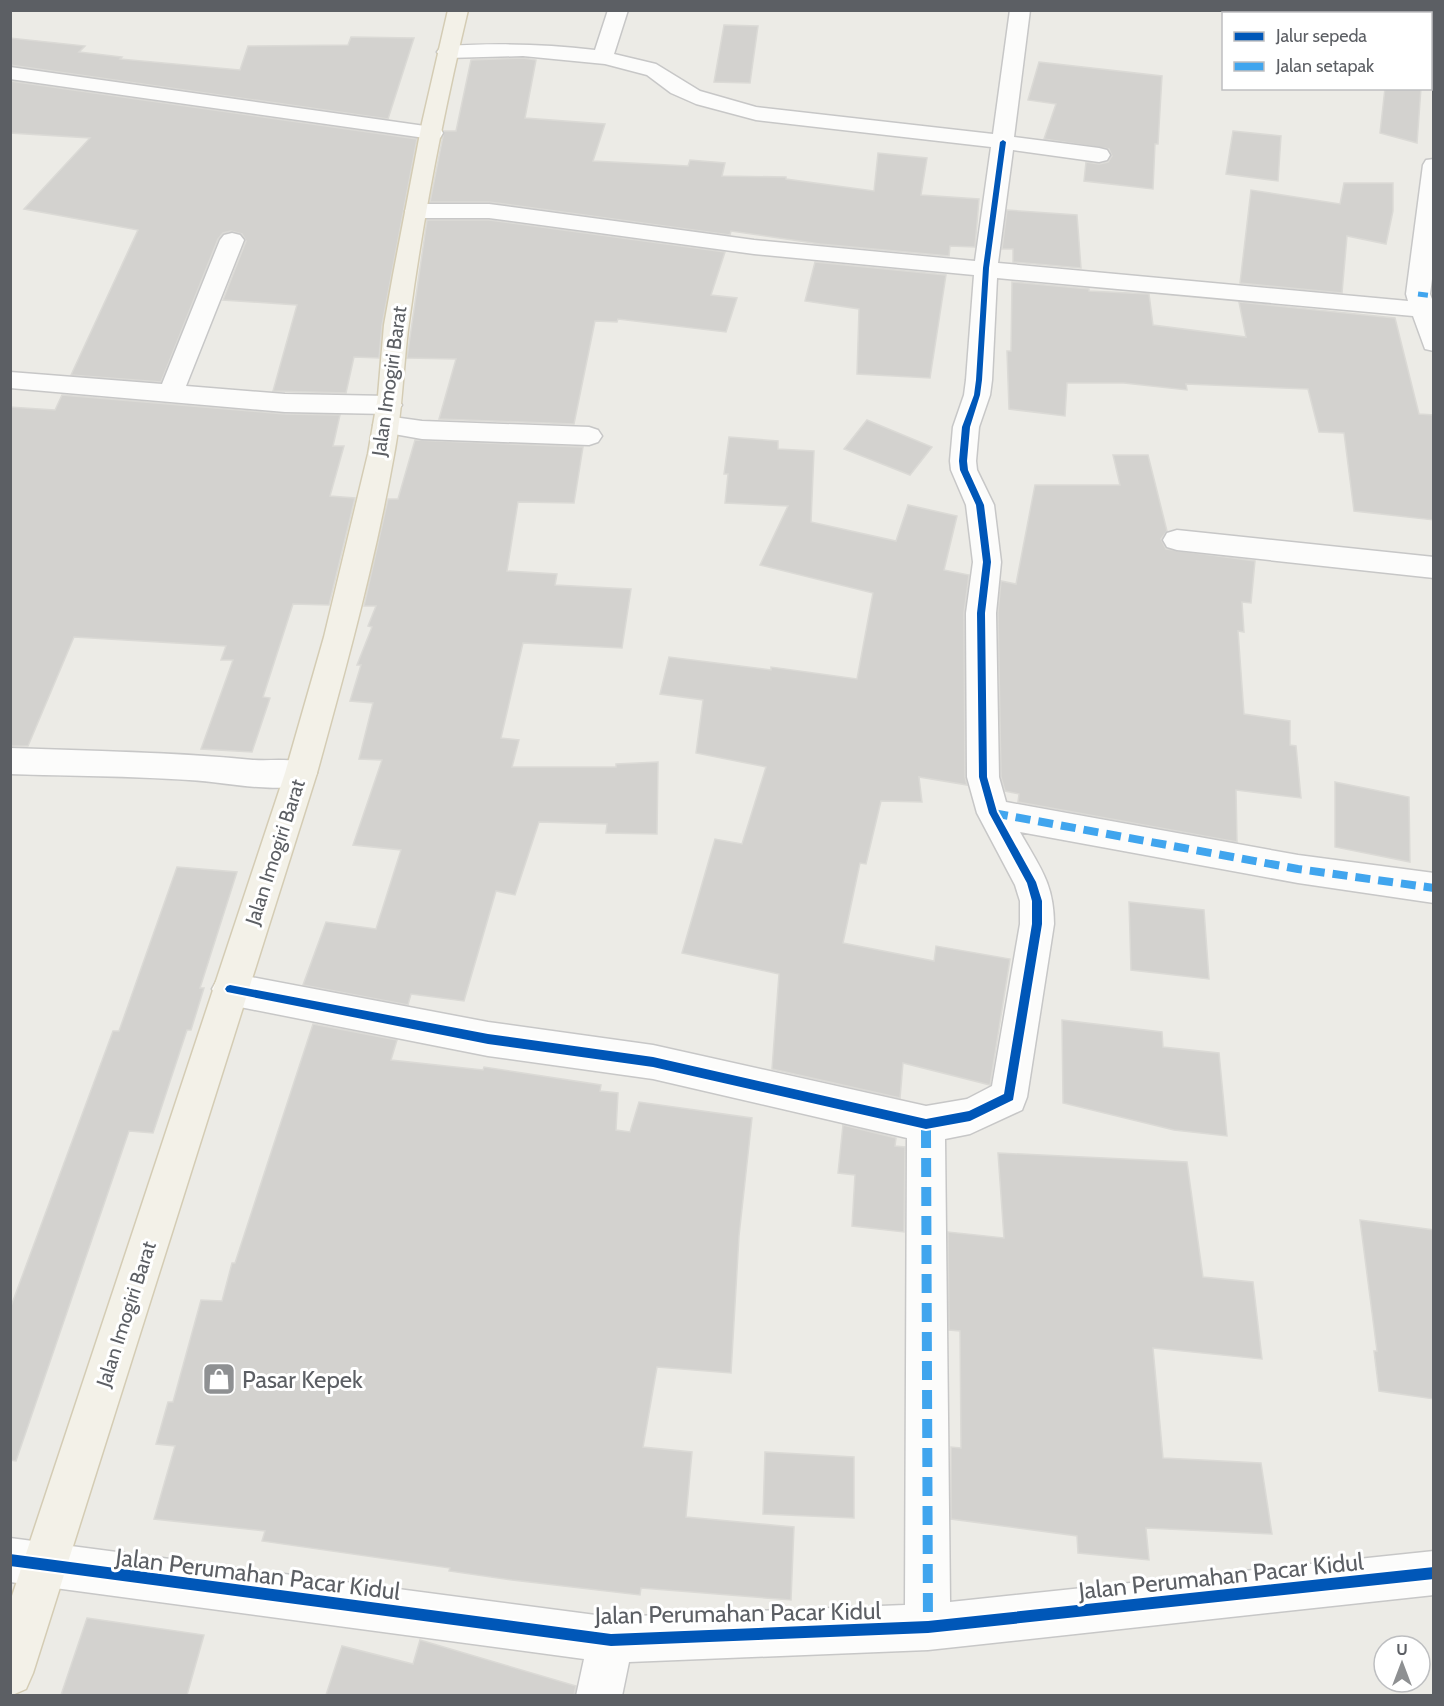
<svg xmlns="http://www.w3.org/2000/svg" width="1444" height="1706" font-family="Cabin,sans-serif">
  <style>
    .building { fill: #d3d2cf; stroke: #dbdad6; stroke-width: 1.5 }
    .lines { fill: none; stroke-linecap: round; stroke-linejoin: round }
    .minor-casing { stroke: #c7c7c7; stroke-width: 3 }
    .major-casing { stroke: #d4ccb4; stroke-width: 3 }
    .minor { fill: #fcfcfb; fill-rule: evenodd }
    .major { fill: #f3f1e8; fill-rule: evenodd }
    .quiet-far2 { stroke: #40a5ee; stroke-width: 5; stroke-dasharray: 10 5; stroke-linecap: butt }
    .quiet-far1 { stroke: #40a5ee; stroke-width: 8; stroke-dasharray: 15 8; stroke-linecap: butt }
    .quiet { stroke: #40a5ee; stroke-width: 10; stroke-dasharray: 19 10; stroke-linecap: butt }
    .cycleway-casing { stroke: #fff; stroke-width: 4 }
    .cycleway { fill: #0057b8; fill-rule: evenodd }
    .labels { text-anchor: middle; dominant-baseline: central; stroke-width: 6; stroke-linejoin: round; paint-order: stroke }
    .street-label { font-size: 20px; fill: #5c5f64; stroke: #fff }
    .near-poi-label { font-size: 24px; fill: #5c5f64; stroke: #fff; text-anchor: start }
    .near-street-label { font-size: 24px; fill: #5c5f64; stroke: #fff }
  </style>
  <rect width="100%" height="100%" fill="#ecebe6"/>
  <g class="building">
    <path d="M724,25L758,26L750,83L714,82Z"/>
    <path d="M351,37L414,38L388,119L10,65V38L85,46L79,52L122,57L120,59L240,70L248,46L348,45Z"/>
    <path d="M523,58L536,60L525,118L605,124L593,161L688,166L690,160L725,163L722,176L786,177V179L874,191L878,153L927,158L921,195L979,199L975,247L950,246L949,256L820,244L731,231L730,235L489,202H430L444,131H456L471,60Z"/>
    <path d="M1039,62L1162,76L1158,144H1155L1153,189L1084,181L1086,162L1099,164L1108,162L1112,156L1109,149L1044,139L1056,104L1028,100Z"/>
    <path d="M10,81L417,139L382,325L379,358L354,357L346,393L273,391L297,305L223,300L246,241L242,234L231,231L223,233L218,239L161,382L71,375L138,230L24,209L90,138L10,133Z"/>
    <path d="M1385,88H1421L1417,143L1380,133Z"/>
    <path d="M1233,131L1281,136L1278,181L1226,174Z"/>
    <path d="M1344,183H1393V211L1386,244L1347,236L1342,293L1240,283L1251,190L1340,204Z"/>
    <path d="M1007,210L1077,215L1081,268L1013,262V249H1002Z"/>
    <path d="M427,220H489L725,252L711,295L737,298L726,332L618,319L617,322L595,321L574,424L439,419L456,359L407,358Z"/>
    <path d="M815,262L946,275L930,378L857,374L859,309L805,301Z"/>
    <path d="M1012,282L1089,289V291L1149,294L1153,325L1246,337L1239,302L1395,318L1419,414L1434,415V520L1354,511L1344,433L1319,432L1308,389L1186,384L1187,390L1124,383H1067L1065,416L1009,409L1007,351H1011Z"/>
    <path d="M62,395L285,414L340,415L333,446H344L330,496L355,498L329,605L293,604L263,697L270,698L252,752L201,749L233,660H221L226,646L74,637L28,746H10V407L55,410Z"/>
    <path d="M867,420L932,447L910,475L844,449Z"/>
    <path d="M729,437L778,441V449L814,451L811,522L896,541L908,505L957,516L944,570L969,575L964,613L965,777L967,785L919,777L922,802L881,801L866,864L860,863L843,943L934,961L936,946L1010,959L990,1085L903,1063L900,1098L772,1069L779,974L682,953L715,839L742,844L766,767L696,753L703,700L660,694L669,657L771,670V667L857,679L873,593L760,565L788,506L725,503L728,474H724Z"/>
    <path d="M415,440L583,447L574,503L518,502L507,571L557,574L555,585L631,589L622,648L523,643L501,738L519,740L512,767H616V764L658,762L657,834L606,833L607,824L539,822L515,895L496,891L464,1001L411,994L408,1005L303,985L326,922L376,929L401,850L353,845L382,760L359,759L373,703L350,701L361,665H357L372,627L368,626L376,606H364L388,499H398Z"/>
    <path d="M1113,455H1148L1167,531L1161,539L1166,549L1255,561L1251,603L1242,602L1244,632L1238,631L1244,714L1290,721V745L1296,746L1301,798L1236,790L1237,842L1018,802L1019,794L1005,791L1001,777L998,613L1001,581L1016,584L1035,485H1120Z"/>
    <path d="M1335,782L1409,797L1410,862L1335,847Z"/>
    <path d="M177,867L237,872L200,988H204L191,1030H187L153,1133L129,1131L16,1461L10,1460V1309L113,1031H119Z"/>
    <path d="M1129,902L1204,910L1209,979L1131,970Z"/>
    <path d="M1062,1020L1162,1032L1163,1047L1219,1053L1227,1136L1174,1130L1063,1103Z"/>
    <path d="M313,1024L397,1040L391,1060L483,1070L484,1067L601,1085L600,1091L618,1093L616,1130L630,1132L639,1102L752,1118L739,1236L731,1373L657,1367L643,1447L692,1452L686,1517L794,1527L791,1600L641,1588L640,1595L512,1580L449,1571L450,1568L262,1541L265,1531L154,1519L175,1446L156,1444L168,1402H173L201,1300L222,1301L232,1263H235Z"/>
    <path d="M843,1125L896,1138L895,1146L905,1147L904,1232L852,1226L855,1175L838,1173Z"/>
    <path d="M998,1153L1187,1162L1203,1277L1253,1282L1262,1359L1153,1348L1163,1458L1261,1463L1272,1534L1146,1528L1149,1560L1078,1553L1077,1536L951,1519V1447L961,1448L960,1331L949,1330L948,1232L1004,1238Z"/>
    <path d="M1360,1220L1434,1230V1399L1379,1391L1374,1351H1377Z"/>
    <path d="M765,1452L854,1457V1518L763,1514Z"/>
    <path d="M87,1618L204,1635L187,1695H61Z"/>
    <path d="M420,1640L576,1686L574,1695H326L342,1646L413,1664Z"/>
  </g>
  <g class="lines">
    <defs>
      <g id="minor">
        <path d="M608,10H628L614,54L656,64L700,91L756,107L993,134L1010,10H1030L1014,137L1099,148L1107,150L1110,155L1107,160L1099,162L1013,150L998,263L1408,301L1406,294L1423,165L1426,160L1434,159V264L1430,294L1434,304V351L1425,349L1413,316L997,278L992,380L990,395L979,427L976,461L977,470L994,505L1001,562L996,613L999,777L1006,802L1298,855L1434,873V903L1298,883L1020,832C1039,866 1054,883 1054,924L1027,1097L1022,1110L970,1134L945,1139L950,1602L1434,1551V1595L928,1650L629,1662L622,1696H576L584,1659L10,1582V1538L611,1617L905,1605L907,1138L653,1079L488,1056L230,1005L218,1000L212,989L218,978L230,973L488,1022L653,1045L926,1106L967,1099L992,1086L1020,924V901L1015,885L977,813L967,777L966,613L973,562L966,505L951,470L950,461L953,427L964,395L966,380L974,275L754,254L489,218H416L408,216L405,211L408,206L416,204H489L754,240L975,261L991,147L756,120L696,104L671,93L647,75L605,64L523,56L447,58L440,56L437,52L440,48L447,46C497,43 546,44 595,50Z"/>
        <rect x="1430" y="48" width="4" height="12"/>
        <path d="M10,67L432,127L440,128L443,133L440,138L432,139L10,79Z"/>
        <path d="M232,233L240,235L244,240L186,386L285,394L389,396L398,399L402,405L398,411L389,414L285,412L10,388V372L162,384L220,240L224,235Z"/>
        <path d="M386,416L422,421L589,427L598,430L602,436L598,442L589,445L422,439L377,431L373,425L377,419Z"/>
        <path d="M1177,530L1434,557V578L1177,550L1167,547L1163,540L1167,533Z"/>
        <path d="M10,748C92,751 173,752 253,760C273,761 294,758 312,764L317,773L312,782C274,795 229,782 189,780C130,776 70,776 10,774Z"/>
      </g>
      <path id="major" d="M448,10H468C444,111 424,213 410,315C403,361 403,408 394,455C375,562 346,668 317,773L33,1673L26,1689L10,1696V1602L285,773L324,637L368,454L378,396L384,325L393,275L422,123Z"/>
    </defs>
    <use href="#minor" class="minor-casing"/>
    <use href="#major" class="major-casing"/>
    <use href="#minor" class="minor"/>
    <use href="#major" class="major"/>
    <path class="quiet-far2" d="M1418,294L1434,296"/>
    <g class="quiet-far1">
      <path d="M993,813L1298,869L1434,888"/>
      <path d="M926,1124V1131"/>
    </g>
    <path class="quiet" d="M926,1129L928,1627"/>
    <defs>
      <g id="cycleway">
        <path d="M1003,140L1006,142L989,268L982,380L980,395L970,427L967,461L968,470L984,505L991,562L985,613L987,777L997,812L1036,882L1042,901V924L1013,1100L970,1121L926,1129L653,1067L488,1044L227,992L225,989L227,986L230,985L488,1034L653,1057L926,1119L969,1111L1004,1094L1032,924V901L1027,883L989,813L979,777L977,613L983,562L976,505L960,470L959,461L962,427L974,395L976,380L983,268L1000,142Z"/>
        <path d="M10,1554L611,1634L928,1621L1434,1567V1579L928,1633L611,1646L10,1566Z"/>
      </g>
    </defs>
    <use href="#cycleway" class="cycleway-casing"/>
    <use href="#cycleway" class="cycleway"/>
  </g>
  <defs>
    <symbol id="shop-square" viewBox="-11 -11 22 22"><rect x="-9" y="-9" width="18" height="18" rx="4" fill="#8e9092" stroke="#fff"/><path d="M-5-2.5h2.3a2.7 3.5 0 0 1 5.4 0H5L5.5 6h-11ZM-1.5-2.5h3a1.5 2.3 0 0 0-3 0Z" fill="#fff"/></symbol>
  </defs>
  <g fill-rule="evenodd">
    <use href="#shop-square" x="200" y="1360" width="38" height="38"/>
  </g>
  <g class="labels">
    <g class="street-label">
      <text transform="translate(389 381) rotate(-82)">Jalan Imogiri Barat</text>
      <text transform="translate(275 852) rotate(-72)">Jalan Imogiri Barat</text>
      <text transform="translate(126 1314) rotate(-72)">Jalan Imogiri Barat</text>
    </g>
    <g class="near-poi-label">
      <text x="242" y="1379">Pasar Kepek</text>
    </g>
    <g class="near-street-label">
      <text transform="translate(258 1574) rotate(7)">Jalan Perumahan Pacar Kidul</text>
      <text transform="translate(1221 1576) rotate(-6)">Jalan Perumahan Pacar Kidul</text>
      <text transform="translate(738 1613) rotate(-1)">Jalan Perumahan Pacar Kidul</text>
    </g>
  </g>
  <rect width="1444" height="1706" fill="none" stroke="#5c5f64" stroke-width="24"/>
  <rect x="1222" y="12" width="210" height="78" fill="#ffffff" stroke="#bebfc1" stroke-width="1.5"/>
  <rect x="1234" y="32" width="30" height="9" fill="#0057b8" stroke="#bebfc1" stroke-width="1.5"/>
  <text x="1276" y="42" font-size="18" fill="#5c5f64">Jalur sepeda</text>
  <rect x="1234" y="62" width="30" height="9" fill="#40a5ee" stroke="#bebfc1" stroke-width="1.5"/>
  <text x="1276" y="72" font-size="18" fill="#5c5f64">Jalan setapak</text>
  <g transform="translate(1402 1664)"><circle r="28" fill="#ffffff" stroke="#bebfc1" stroke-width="1.5"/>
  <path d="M0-4.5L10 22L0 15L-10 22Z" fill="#8e9092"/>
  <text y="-9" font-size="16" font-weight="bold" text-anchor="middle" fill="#5c5f64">U</text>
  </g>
</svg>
